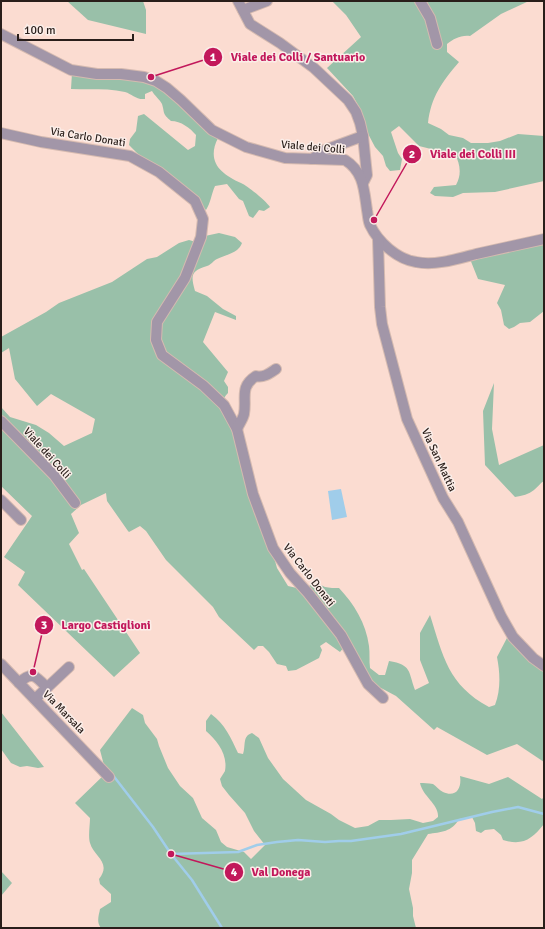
<svg xmlns="http://www.w3.org/2000/svg" width="545" height="929" font-family="Signika,sans-serif">
  <style>
    .green { fill: #99c0a9 }
    .water { fill: #a0cdea }
    .lines { fill: none; stroke-linecap: round; stroke-linejoin: round }
    .stream { stroke: #a0cdea; stroke-width: 2.5 }
    .minor-casing { stroke: #d5bab0; stroke-width: 12 }
    .minor { stroke: #a296a8; stroke-width: 10 }
    .labels { text-anchor: middle; dominant-baseline: central; stroke-width: 3; stroke-linejoin: round; paint-order: stroke }
    .street-label { font-size: 11px; fill: #291e1a; stroke: #fbeee9 }
    .leader { fill: none; stroke: #c2185b; stroke-width: 1.5 }
    .callout-dot { fill: #c2185b; stroke: #fbeee9; stroke-width: 1.5 }
    .mark-label { font-size: 12px; text-anchor: middle; font-weight: bold; fill: #fff }
    .callout-label { font-size: 12px; text-anchor: middle; font-weight: bold; fill: #c2185b; stroke: #fbeee9; stroke-width: 3; stroke-linejoin: round; paint-order: stroke }
  </style>
  <rect width="100%" height="100%" fill="#fbdcd1"/>
  <g class="green">
    <path d="M67,1H143L146,10V34L88,20Z"/>
    <path d="M332,1H529L501,14L470,36C460,35 454,39 447,44V52L459,62C442,82 431,97 428,123L441,129L449,135L463,138L471,143H488L500,141L518,134L544,136V181L495,192L463,193L453,197L435,196L430,193L434,187L456,185C462,174 460,164 455,154L447,153L419,146L399,126L391,132L398,153L402,159L400,170L390,171L386,166L383,156L375,147L365,128L359,107L353,96L327,68L361,37L346,15Z"/>
    <path d="M72,73L141,79C174,88 190,122 218,138C206,162 221,174 241,183C248,186 266,201 270,207L264,211L259,210L253,218L249,216L243,201L239,199L227,184L215,186C211,195 211,202 206,210L183,188L140,156L129,145L130,139L136,131L138,116L144,114L188,150L195,146L196,135C190,128 181,121 171,121C162,113 165,114 162,104C160,100 154,95 152,91L145,94V99C136,100 132,94 125,92C108,88 89,90 71,89Z"/>
    <path d="M219,233L235,237L242,243C241,246 239,248 237,250C232,254 223,256 217,259C213,261 211,265 207,266C190,271 191,276 195,291L207,296L223,309L236,316V320L215,312L203,342L228,372L224,381L228,387V393C222,399 222,403 227,411L258,518C258,526 263,534 269,539L277,568L288,586L310,591L309,586C316,582 319,584 325,587C329,588 335,588 339,588C354,604 366,623 369,646C370,653 369,661 370,668L379,675H385L389,661C412,665 408,671 415,690L429,683L420,660V633L430,615C443,656 448,685 489,707L495,705C501,689 500,673 497,657L508,636L539,668L544,671V762L517,744L487,755L437,727L434,730L396,696L381,688L368,689L345,646L340,652L326,642L320,646L322,650L319,658L296,670L288,671L286,666L277,664L269,652L263,646H258L254,650L219,617L213,607L166,560L146,531L140,526L129,532L128,531L107,501L106,493L81,505L71,514L79,533L69,544L82,570L84,569L140,653L114,677L18,585L25,572L4,557L32,516L1,486V407L10,417L36,425L49,433L64,446L92,433L95,419L51,394L37,406L15,379L9,348L1,353V337L46,312L59,303L112,282L147,259L157,257L179,243L189,240L196,242L205,236Z"/>
    <path d="M544,243V311L530,322L520,323L514,327L509,329L504,325L501,310L497,303L505,285L478,279L470,259Z"/>
    <path d="M494,383L492,429L499,465L544,445V481C540,483 538,487 534,490C529,494 522,496 515,497L485,465L483,411Z"/>
    <path d="M132,708L143,715L145,723L157,739L159,746L168,768L180,786L193,798L202,818L216,830L221,842L227,847L244,852L251,859L265,845L254,831L245,813L229,795L222,786L220,779C221,777 224,773 225,771C228,754 217,741 206,731V721L211,714C225,724 231,738 238,753L243,754C246,746 242,736 252,733L259,738L268,758L283,779L306,800L331,814L339,820L355,828L368,826L379,820H391L410,819L423,823L433,821L438,817C439,804 423,797 420,783C424,783 428,783 433,784C436,786 439,790 443,792C456,798 462,788 460,776L489,784L508,777L542,799L544,797V824C532,839 523,846 503,840L501,835L494,829L485,830L481,833L476,831L475,823L472,817L459,819C452,832 441,832 428,834L412,860V873L409,889L413,908V916L416,928H101C96,922 99,915 100,909L111,902V894L100,884L99,879C112,862 94,857 90,843C88,836 90,825 90,818L75,803L106,773L100,750Z"/>
    <path d="M1,712L44,767L38,768L27,766L20,767L11,763L1,749Z"/>
    <path d="M1,871L12,883L1,896Z"/>
  </g>
  <path class="water" d="M341,489L347,517L332,520L328,491Z"/>
  <g class="lines">
    <g class="stream">
      <path d="M112,774L153,827L171,854L192,880L222,928"/>
      <path d="M171,854L238,852L257,845L277,842L298,840L325,842L339,841H351L401,834L492,812L518,807L544,814"/>
    </g>
    <defs>
      <g id="minor">
        <path d="M238,1L250,24L280,43L314,68L348,100L356,112L360,123L363,136L367,175L363,183"/>
        <path d="M420,1L430,18L437,44"/>
        <path d="M243,10L267,1"/>
        <path d="M1,34L71,70L97,74H121L144,77L156,81L167,88L181,100L212,130L246,147L285,158L345,160C364,172 364,190 367,210C368,215 368,221 370,225C378,242 397,259 416,262C435,266 457,259 476,254C499,249 521,244 544,239"/>
        <path d="M1,133L41,142L130,156L159,172L195,201L203,219L201,237L185,278L157,322L156,340L162,355L204,386L224,405L237,429L253,494L273,548L290,573L308,593L341,635L368,684L383,698"/>
        <path d="M312,159L325,150L363,136"/>
        <path d="M378,239L380,307L382,324L407,419L443,498L458,522L501,616L513,637L533,658L544,666"/>
        <path d="M1,421L54,475L75,503"/>
        <path d="M237,429C239,424 243,419 244,414C247,398 239,387 256,376C264,378 270,373 276,369"/>
        <path d="M1,500L21,520"/>
        <path d="M1,664L109,777"/>
        <path d="M19,683C32,670 37,677 47,688"/>
        <path d="M35,699L69,667"/>
      </g>
    </defs>
    <use href="#minor" class="minor-casing"/>
    <use href="#minor" class="minor"/>
  </g>
  <g class="labels">
    <g class="street-label">
      <text transform="translate(88 137) rotate(9)">Via Carlo Donati</text>
      <text transform="translate(313 147) rotate(5)">Viale dei Colli</text>
      <text transform="translate(47 453) rotate(48)">Viale dei Colli</text>
      <text transform="translate(439 460) rotate(65)">Via San Mattia</text>
      <text transform="translate(309 575) rotate(52)">Via Carlo Donati</text>
      <text transform="translate(64 712) rotate(46)">Via Marsala</text>
    </g>
  </g>
  <path class="leader" d="M151 77L213 57M374 220L412 154M33 672L44 625M171 854L234 872"/>
  <g class="callout-dot">
    <circle cx="151" cy="77" r="4"/>
    <circle cx="374" cy="220" r="4"/>
    <circle cx="33" cy="672" r="4"/>
    <circle cx="171" cy="854" r="4"/>
    <circle cx="213" cy="57" r="10"/>
    <circle cx="412" cy="154" r="10"/>
    <circle cx="44" cy="625" r="10"/>
    <circle cx="234" cy="872" r="10"/>
  </g>
  <g class="mark-label">
    <text x="213" y="61">1</text>
    <text x="412" y="158">2</text>
    <text x="44" y="629">3</text>
    <text x="234" y="876">4</text>
  </g>
  <g class="callout-label">
    <text x="298" y="61">Viale dei Colli / Santuario</text>
    <text x="473" y="158">Viale dei Colli III</text>
    <text x="106" y="629">Largo Castiglioni</text>
    <text x="281" y="876">Val Donega</text>
  </g>
  <rect width="545" height="929" fill="none" stroke="#291e1a" stroke-width="4"/>
  <path d="M18 34v6h115v-6" fill="none" stroke="#291e1a" stroke-width="2"/>
  <text x="24" y="34" font-size="12" fill="#291e1a" stroke="#fbeee9" stroke-width="3" paint-order="stroke">100 m</text>
</svg>
